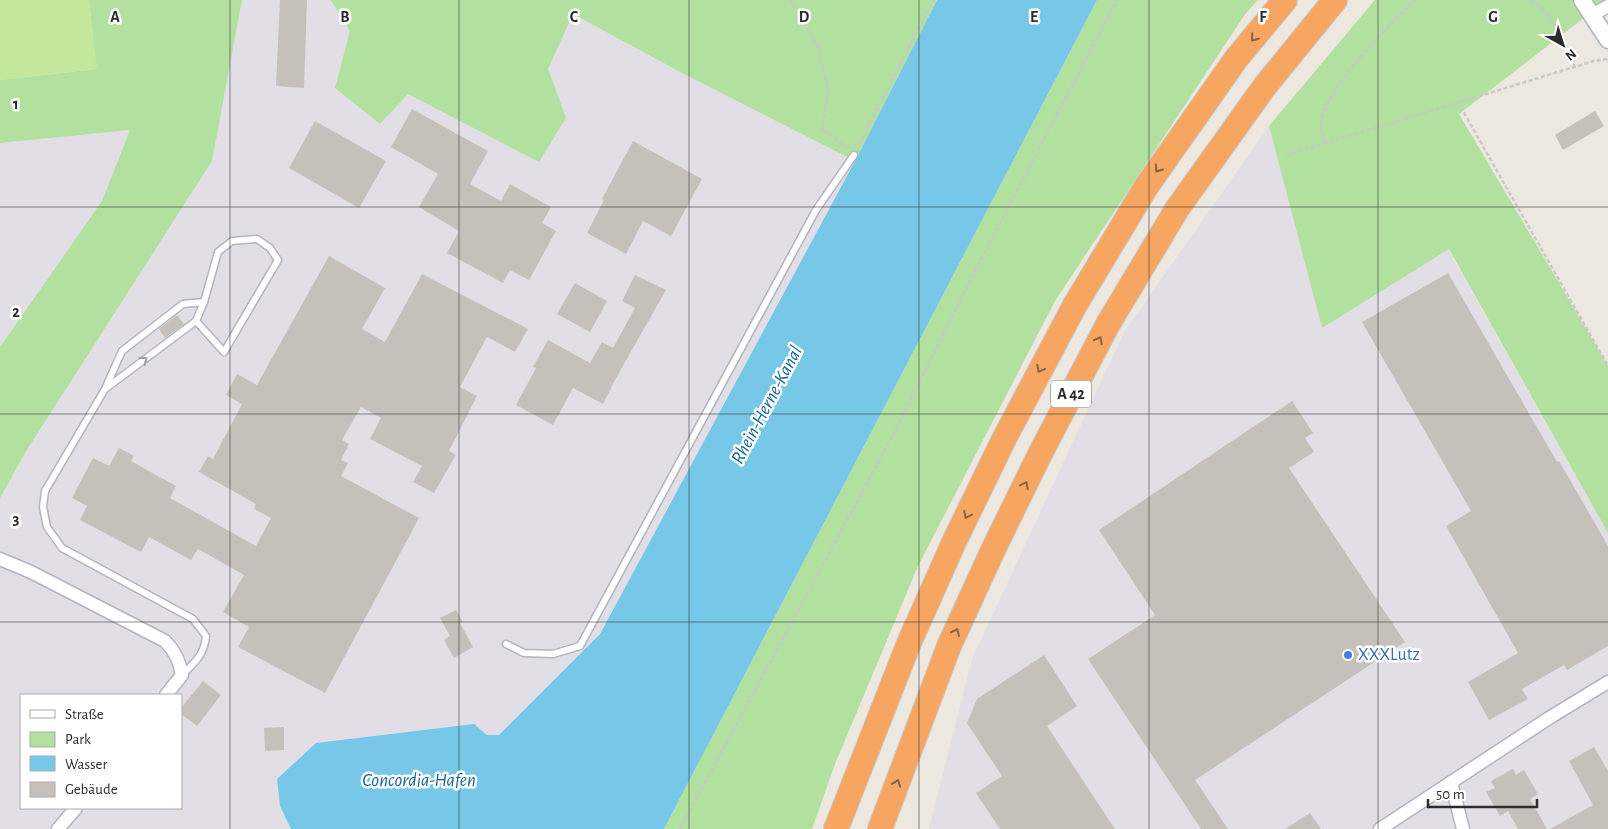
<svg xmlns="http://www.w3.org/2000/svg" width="1608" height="829" font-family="'Alegreya Sans',sans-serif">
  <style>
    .industrial { fill: #e1dfe5; fill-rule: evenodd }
    .green { fill: #b2e09e }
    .pitch { fill: #c4e79b }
    .water { fill: #77c7e9 }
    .building { fill: #c5c1ba }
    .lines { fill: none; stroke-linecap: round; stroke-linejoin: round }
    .service-casing { stroke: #b2b4be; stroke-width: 9 }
    .minor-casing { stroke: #b2b4be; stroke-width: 15 }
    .tertiary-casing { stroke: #b2b4be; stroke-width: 19 }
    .motorway-casing { stroke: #c8c8c8; stroke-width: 26 }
    .path { stroke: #c8c8c8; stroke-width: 2.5; stroke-dasharray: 4 2.5; stroke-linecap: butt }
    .service { stroke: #fff; stroke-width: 6 }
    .minor { stroke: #fff; stroke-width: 12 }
    .tertiary { stroke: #fff; stroke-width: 16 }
    .motorway { stroke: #f6a660; stroke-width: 24 }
    .oneway { stroke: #876343 }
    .oneway2 { stroke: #a0a0a0 }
    .grid { fill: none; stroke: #2c2c2c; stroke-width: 1; stroke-opacity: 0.55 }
    .shop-dot { fill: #3f7fe0; stroke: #fff; stroke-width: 2 }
    .labels { text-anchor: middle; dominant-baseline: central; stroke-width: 5; stroke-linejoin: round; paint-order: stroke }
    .shield { fill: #fff; stroke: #6b6b6b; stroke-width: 1 }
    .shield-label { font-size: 16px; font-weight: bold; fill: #2c2c2c }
    .shop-label { font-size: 18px; fill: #366cbe; stroke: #fff; text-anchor: start }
    .water-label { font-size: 19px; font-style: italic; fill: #156596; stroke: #fff }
    .grid-label { font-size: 16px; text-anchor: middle; font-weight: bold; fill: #2c2c2c; stroke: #fff; stroke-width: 5; stroke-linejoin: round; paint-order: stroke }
  </style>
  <rect width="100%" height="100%" fill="#ece7df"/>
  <g class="industrial">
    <path d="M242,0H399L548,69L573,14L682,73L855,161L600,634L499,735H487L280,806L291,829H0V498L25,453L212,161ZM21,695H181V808H21Z"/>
    <path d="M1269,126L1322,327L1448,249L1608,533V829H929L972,659L1124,332Z"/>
    <path d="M130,130L102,201L0,347V143Z"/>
  </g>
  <g class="green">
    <path d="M89,0H242L212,161L25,453L0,498V347L102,201L130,130L0,143V80L96,69Z"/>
    <path d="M331,0H937L855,161L682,73L573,14L548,69L566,118L539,162L408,94L380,124L335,88L350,31Z"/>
    <path d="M1097,0H1258L1246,13L1055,301L918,566L835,764L812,829H664Z"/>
    <path d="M1375,0H1607L1459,114L1608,366V533L1449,249L1322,328L1269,126Z"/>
  </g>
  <path class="pitch" d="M0,0H89L97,69L0,80Z"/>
  <path class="water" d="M937,0H1097L664,829H291L280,806L277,779L316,743L474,724L487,735H499L600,634L855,161Z"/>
  <g class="building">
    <path d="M280,0H307L304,88L276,86Z"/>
    <path d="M412,109L488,151L470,184L501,201L510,184L551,207L542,223L556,231L529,280L510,270L503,283L447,253L459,231L419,207L438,174L391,147Z"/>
    <path d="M1595,111L1604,126L1563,150L1555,135Z"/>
    <path d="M315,121L386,161L359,208L289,168Z"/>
    <path d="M633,141L702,179L671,236L643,221L626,254L587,233L604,200L602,199Z"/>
    <path d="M329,256L385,288L362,329L385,342L422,274L528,329L515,352L487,337L460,387L477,396L449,451L456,455L434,493L413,482L422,466L370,439L381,418L361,407L342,440L349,444L341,460L348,463L341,476L419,518L325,693L238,647L249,627L223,612L244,575L198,549L191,560L149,537L141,552L80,520L87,506L72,498L93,458L109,466L119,448L134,456L131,461L176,486L170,498L256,546L271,518L254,509L256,504L199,472L208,456L213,459L242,404L226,395L237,374L257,385Z"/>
    <path d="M1448,273L1557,462L1559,461L1608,546V646L1567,670L1564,665L1522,689L1528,699L1489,720L1468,682L1518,653L1446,526L1471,511L1362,322Z"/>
    <path d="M635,275L666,290L616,378L603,404L573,388L553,425L516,405L536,368L533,367L548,340L590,363L602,342L613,348L635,308L622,301Z"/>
    <path d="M575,283L607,301L590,332L557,314Z"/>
    <path d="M177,315L184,324L165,338L159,329Z"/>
    <path d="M1292,401L1313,433L1305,438L1314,452L1289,468L1405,642L1195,780L1228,829H1201L1088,659L1155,615L1099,530Z"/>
    <path d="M456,610L463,622L460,623L473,647L454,658L444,640L450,636L440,618Z"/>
    <path d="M1044,655L1077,706L1047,726L1115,829H1000L976,793L1002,776L967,723L977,699Z"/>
    <path d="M203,681L221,695L197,726L181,714V708Z"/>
    <path d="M284,727V750L265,751L264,728Z"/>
    <path d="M1594,747L1608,771V829H1550L1593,805L1569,761Z"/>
    <path d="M1513,769L1516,775L1524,770L1538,794L1530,799L1547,829H1518L1508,811L1500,816L1486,792L1495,788L1491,781Z"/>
    <path d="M1310,813L1321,829H1285Z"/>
  </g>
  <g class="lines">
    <defs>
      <g id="service">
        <path d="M196,321L224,352L278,260L270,248L257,239L232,241L218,252L204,302"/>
        <path d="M105,389L196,321L204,302L183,304L122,351L105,389L45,491L43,507L47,527L62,548L193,619L206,636C204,655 196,661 183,674"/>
        <path d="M506,644L524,653L553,654L580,646L816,210L854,155"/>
      </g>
      <g id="minor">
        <path d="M1592,15L1608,6"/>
        <path d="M0,559L31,572L165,641C175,651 180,662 182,675L166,695"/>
        <path d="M1451,782L1463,829"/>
        <path d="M58,829L76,808"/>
        <path d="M1380,829L1549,718L1608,682"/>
      </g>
      <path id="tertiary" d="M1582,0L1608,40"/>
      <g id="motorway">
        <path d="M836,829L909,643L954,542L1004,439L1075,305L1146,187L1236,59L1285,0"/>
        <path d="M880,829L949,646L993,550L1040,454L1108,324L1177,209L1265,86L1335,0"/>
      </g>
    </defs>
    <use href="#service" class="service-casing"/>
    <use href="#minor" class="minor-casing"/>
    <use href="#tertiary" class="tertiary-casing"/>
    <use href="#motorway" class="motorway-casing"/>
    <g class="path">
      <path d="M790,0L818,47L828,90L822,132H828L848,149"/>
      <path d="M1531,0C1555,16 1564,43 1575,67"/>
      <path d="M1455,103L1463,111L1608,366"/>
      <path d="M1325,143C1324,138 1321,131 1321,125C1320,94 1392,22 1415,0"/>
      <path d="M858,146L933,0"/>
      <path d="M1286,155L1594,61L1608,59"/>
      <path d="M680,829L893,435L975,271L1117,0"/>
    </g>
    <use href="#service" class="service"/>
    <use href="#minor" class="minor"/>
    <use href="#tertiary" class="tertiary"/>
    <use href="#motorway" class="motorway"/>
  </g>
  <defs><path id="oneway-chevron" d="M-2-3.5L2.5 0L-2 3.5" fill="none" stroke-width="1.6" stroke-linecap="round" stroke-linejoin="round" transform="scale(1.25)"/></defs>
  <g class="oneway">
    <use href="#oneway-chevron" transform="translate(1254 38) rotate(129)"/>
    <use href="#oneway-chevron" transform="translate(1158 169) rotate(125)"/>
    <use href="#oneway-chevron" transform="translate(1099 340) rotate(-62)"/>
    <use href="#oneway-chevron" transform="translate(1040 369) rotate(118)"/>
    <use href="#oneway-chevron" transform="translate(1025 485) rotate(-64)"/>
    <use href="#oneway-chevron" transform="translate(967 515) rotate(115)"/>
    <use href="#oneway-chevron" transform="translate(956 632) rotate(-65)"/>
    <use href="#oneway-chevron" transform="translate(897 783) rotate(-70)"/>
  </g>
  <use class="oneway2" href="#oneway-chevron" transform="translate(144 360) rotate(-37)"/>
  <path class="grid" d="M230,0V829M459,0V829M689,0V829M919,0V829M1149,0V829M1378,0V829M0,207H1608M0,414H1608M0,622H1608"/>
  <circle class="shop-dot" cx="1348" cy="655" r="5"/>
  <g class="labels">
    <rect class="shield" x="1051" y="380.5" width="40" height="27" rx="4"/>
    <g class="shield-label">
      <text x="1071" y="394">A 42</text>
    </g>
    <g class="shop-label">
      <text x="1358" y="655">XXXLutz</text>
    </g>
    <g class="water-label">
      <text transform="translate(767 405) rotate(-62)">Rhein-Herne-Kanal</text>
      <text x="419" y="780">Concordia-Hafen</text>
    </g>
  </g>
  <g class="grid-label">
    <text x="115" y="22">A</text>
    <text x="345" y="22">B</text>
    <text x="574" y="22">C</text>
    <text x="804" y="22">D</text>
    <text x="1034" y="22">E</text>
    <text x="1263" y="22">F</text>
    <text x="1493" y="22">G</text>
    <text x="16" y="109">1</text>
    <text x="16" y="317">2</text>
    <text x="16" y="524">3</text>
  </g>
  <rect x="20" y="694" width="162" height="115" fill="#ffffff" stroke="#ababab"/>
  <rect x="30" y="710" width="25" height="8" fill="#ffffff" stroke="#ababab"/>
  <text x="65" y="719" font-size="15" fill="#2c2c2c">Straße</text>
  <rect x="30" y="732" width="25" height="15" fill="#b2e09e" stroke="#ababab"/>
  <text x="65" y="744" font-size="15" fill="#2c2c2c">Park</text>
  <rect x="30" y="756" width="25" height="15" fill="#77c7e9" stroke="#ababab"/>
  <text x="65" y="769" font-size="15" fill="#2c2c2c">Wasser</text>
  <rect x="30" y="782" width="25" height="15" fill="#c5c1ba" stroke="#ababab"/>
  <text x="65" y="794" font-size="15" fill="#2c2c2c">Gebäude</text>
  <g transform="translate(1563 45) rotate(141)" stroke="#ffffff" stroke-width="4" paint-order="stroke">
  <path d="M0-4L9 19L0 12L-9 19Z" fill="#2c2c2c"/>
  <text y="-8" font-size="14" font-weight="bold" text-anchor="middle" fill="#2c2c2c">N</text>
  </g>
  <path d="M1428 799v8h109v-8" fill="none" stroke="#2c2c2c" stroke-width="2.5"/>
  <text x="1436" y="799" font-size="15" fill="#2c2c2c" stroke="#ffffff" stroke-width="4" paint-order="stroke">50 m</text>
</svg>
